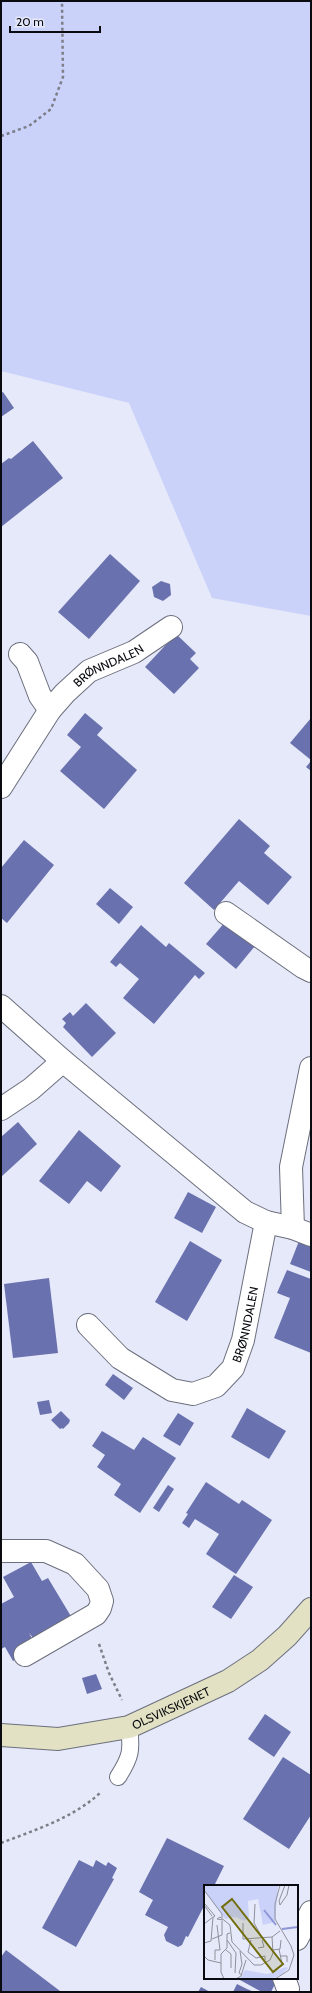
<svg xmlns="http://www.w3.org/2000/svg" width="312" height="1993" font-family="Cabin,sans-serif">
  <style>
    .green { fill: #cbd2fa }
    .building { fill: #6971ae }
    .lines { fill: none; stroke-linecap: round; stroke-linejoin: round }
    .lane-casing { stroke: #6c6f7d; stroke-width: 18 }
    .street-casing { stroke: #6c6f7d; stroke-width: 24 }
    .secondary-casing { stroke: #6c6f7d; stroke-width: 24 }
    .path { stroke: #7c7e88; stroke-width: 2.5; stroke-dasharray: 3 3; stroke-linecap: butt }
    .lane { stroke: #fff; stroke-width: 16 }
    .street { stroke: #fff; stroke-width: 22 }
    .secondary { stroke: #e2e1c3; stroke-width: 22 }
    .labels { text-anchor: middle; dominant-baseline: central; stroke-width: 3; stroke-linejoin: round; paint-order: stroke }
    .street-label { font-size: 12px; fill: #0a0b10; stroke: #e6e9f9 }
    .inset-river { fill: none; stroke: #8d96d6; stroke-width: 2 }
    .inset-road { fill: none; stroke: #8e909c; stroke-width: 1 }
    .view { fill: #726d0c; fill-opacity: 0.15; stroke: #726d0c; stroke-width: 2 }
    .inset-edge { fill: none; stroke: #0a0b10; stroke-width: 2 }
  </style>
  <rect width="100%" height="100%" fill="#e6e9f9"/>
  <path class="green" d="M1,1H311V616L212,598L129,403L1,371Z"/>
  <g class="building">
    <path d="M3,392L14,408L1,417V393Z"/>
    <path d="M33,441L63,478L1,527V464L9,458L11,459Z"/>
    <path d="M110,554L140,581L89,639L58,612Z"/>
    <path d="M161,581L170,584L171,595L163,601L154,597L152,587Z"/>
    <path d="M176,634L196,653L190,659L199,668L174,694L145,667Z"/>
    <path d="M85,713L103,728L97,735L137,770L104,809L60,771L81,747L67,735Z"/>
    <path d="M311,718V760L290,743Z"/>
    <path d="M311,761V771L306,767Z"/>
    <path d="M239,819L270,846L264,853L292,877L268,905L239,881L214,910L184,883Z"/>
    <path d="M24,840L54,865L7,923L1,918V868Z"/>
    <path d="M110,888L133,907L119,924L96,904Z"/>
    <path d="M226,921L255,946L236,969L206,944Z"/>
    <path d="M141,925L166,947L169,943L205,973L199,979L195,975L154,1024L123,998L139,979L120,963L116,967L110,962Z"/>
    <path d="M86,1003L116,1033L92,1057L63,1027L66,1023L62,1019L70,1012L73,1016Z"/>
    <path d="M18,1122L37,1144L1,1177V1137Z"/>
    <path d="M79,1130L121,1166L101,1192L87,1181L69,1204L39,1181Z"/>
    <path d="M188,1192L216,1207L202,1233L174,1218Z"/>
    <path d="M190,1241L222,1260L187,1321L155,1302Z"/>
    <path d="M299,1241L311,1246V1272L290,1264Z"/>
    <path d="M287,1270L311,1279V1353L274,1338L290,1298L277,1293Z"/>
    <path d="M49,1278L58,1353L13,1358L4,1284Z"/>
    <path d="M113,1374L133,1388L124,1400L105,1385Z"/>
    <path d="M49,1400L52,1413L40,1415L37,1402Z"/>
    <path d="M247,1408L286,1431L269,1459L231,1437Z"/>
    <path d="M61,1411L70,1420L69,1423L63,1429L62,1428L60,1429L51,1420Z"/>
    <path d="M178,1413L194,1423L180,1446L163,1436Z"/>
    <path d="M102,1431L134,1450L143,1437L176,1458L140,1513L114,1495L121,1484L97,1467L105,1455L92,1446Z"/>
    <path d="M206,1482L239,1504L242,1500L272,1520L236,1574L206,1554L219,1534L195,1519L189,1528L182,1523L188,1514L186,1513Z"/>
    <path d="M168,1485L174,1489L159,1512L153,1508Z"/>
    <path d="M31,1562L42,1581L48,1578L72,1618L34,1639L29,1633L37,1648L13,1661L5,1647L1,1649V1604L14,1597L3,1577Z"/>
    <path d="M234,1575L253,1587L231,1619L212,1607Z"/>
    <path d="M96,1674L102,1689L87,1694L82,1678Z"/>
    <path d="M265,1714L291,1732L274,1757L248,1739Z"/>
    <path d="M283,1757L311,1775V1815L289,1849L243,1819Z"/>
    <path d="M167,1838L224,1866L214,1886H205V1904L188,1937L186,1936L182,1945L178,1947L166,1941L164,1935L168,1927L145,1915L153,1900L139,1892Z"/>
    <path d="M79,1860L93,1867L96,1860L106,1866L108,1862L117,1868L112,1878L114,1879L76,1947L42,1928Z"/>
    <path d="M6,1950L60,1991V1992H1V1957Z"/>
    <path d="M241,1978H278L271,1992H262L240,1980Z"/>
    <path d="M237,1984L247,1989L254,1992H233Z"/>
    <path d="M201,1987L210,1992H198Z"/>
  </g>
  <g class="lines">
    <defs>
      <path id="lane" d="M118,1777C131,1757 132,1750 129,1727"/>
      <g id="street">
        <path d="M20,654L27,662L40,696L50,710"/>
        <path id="s1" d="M1,787L50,710L65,693L89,671L134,652L171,627"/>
        <path d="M226,913L303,967L311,971"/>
        <path d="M1,1006L63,1061L245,1212L266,1222L293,1228L311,1235"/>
        <path d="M1,1109L31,1089L63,1061"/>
        <path d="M293,1228L291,1167L311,1068"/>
        <path id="s2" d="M88,1325L120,1358L172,1390L193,1394L216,1386L233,1368L243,1340L266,1222"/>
        <path d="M1,1551H46L75,1564L98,1589L102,1601L100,1608L96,1614L25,1655"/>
        <path d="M297,1939L311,1912"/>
        <path d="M284,1978L288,1989"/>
      </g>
      <g id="secondary">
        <path id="s3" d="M1,1735L58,1739L129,1727L228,1681L260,1660L287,1636L311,1609"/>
      </g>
    </defs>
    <use href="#lane" class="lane-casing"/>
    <use href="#street" class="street-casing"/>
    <use href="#secondary" class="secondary-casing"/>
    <g class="path">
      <path d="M1,136L29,126L51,109L63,77L62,1"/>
      <path d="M99,1644L109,1673L122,1700"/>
      <path d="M1,1843C35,1830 73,1818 100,1793"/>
    </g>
    <use href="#lane" class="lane"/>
    <use href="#street" class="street"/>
    <use href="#secondary" class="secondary"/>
  </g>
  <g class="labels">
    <g class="street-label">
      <text stroke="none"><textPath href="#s1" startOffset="166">BRØNNDALEN</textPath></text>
      <text stroke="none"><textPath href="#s2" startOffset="223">BRØNNDALEN</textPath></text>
      <text stroke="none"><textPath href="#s3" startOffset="175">OLSVIKSKJENET</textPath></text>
    </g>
  </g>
  <g transform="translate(204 1885)">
    <rect width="94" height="94" fill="#e6e9f9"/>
    <path d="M0,0H74L71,37L59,40L54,14L44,16L45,33L40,36L32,32L21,34L0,5ZM82,82L84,83L78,89L68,94H36L41,85L63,89Z" fill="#cbd2fa"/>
    <path class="inset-river" d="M60,25L72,40M78,44L94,42"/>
    <path class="inset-road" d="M81,0L75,16L76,20L83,10L85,0M0,5L18,29V33M1,19L11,31L9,32M51,19L50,38L59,54M0,20L8,31M19,35L13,34L16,32L26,40L28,57L50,80H57L66,75L69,68L68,52L76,46M39,38V54L68,52M0,39L9,32L7,56L0,58M8,54L18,50V36M23,55L32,68L31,88M47,55L44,67L52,73L61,71V75M54,63L60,62L58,55M75,64L78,79M22,65L27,69V83M69,65L76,64L77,55M36,66L38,79L35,88L38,90M0,71L4,75L17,78M76,71H83V77M11,75V65H16L13,40M20,94L17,87V69L23,63V49L26,48M32,94L37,91L42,75M71,94L85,85L90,70L87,61L71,34V19L76,0"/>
    <path class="view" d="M28,14L79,79L69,87L18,22Z"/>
    <rect width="94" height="94" class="inset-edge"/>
  </g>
  <rect width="312" height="1993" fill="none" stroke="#0a0b10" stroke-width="4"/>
  <path d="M10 26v6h90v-6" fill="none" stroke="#0a0b10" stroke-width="2"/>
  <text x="16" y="26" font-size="12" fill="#0a0b10" stroke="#e6e9f9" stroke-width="3" paint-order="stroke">20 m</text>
</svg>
